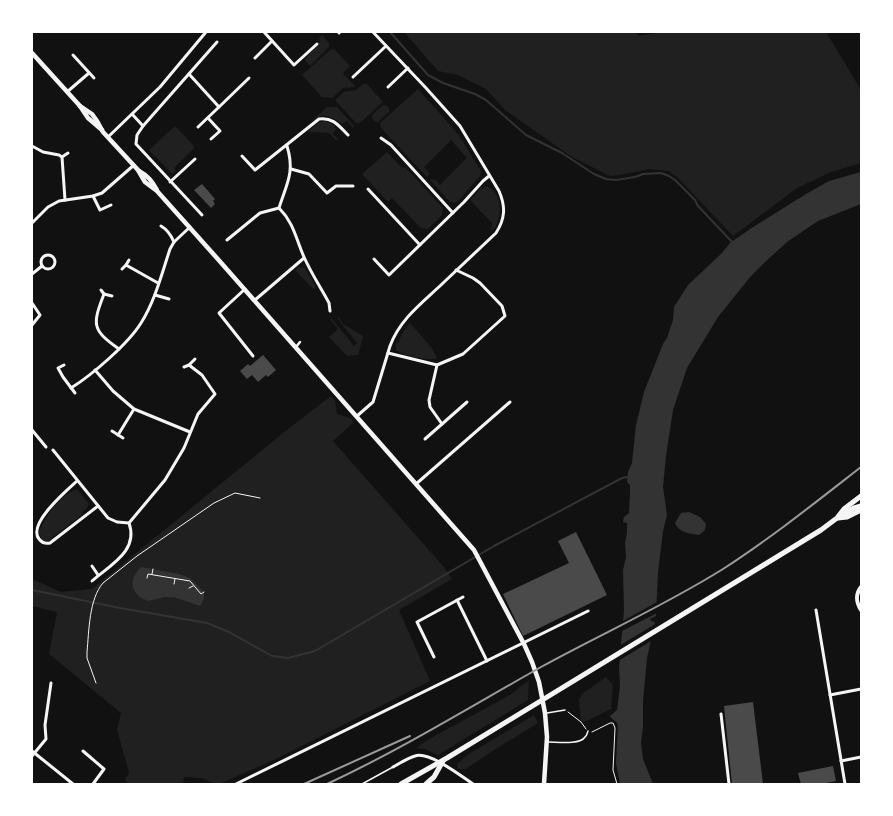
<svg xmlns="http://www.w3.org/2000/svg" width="893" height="816" font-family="Poppins,sans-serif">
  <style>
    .green { fill: #202020 }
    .water { fill: #333 }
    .pier { fill: #111 }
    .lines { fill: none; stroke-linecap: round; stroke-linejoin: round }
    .stream { stroke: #333; stroke-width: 2 }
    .building { fill: #4a4a4a }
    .path { stroke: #f5f5f5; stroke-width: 1 }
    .service { stroke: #f5f5f5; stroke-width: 1.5 }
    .pedestrian { stroke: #f5f5f5; stroke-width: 2.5 }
    .minor { stroke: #f5f5f5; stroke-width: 3 }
    .tertiary { stroke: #f5f5f5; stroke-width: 4 }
    .secondary { stroke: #f5f5f5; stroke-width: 4.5 }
    .trunk { stroke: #f5f5f5; stroke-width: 5 }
    .rail { stroke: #9a9a9a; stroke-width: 2 }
  </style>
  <rect width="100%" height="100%" fill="#111"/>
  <g class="green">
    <path d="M404,32H635L639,36L663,32H826L861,90V163L831,172L797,188L733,236L679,179L669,171L649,169L626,174L610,176L572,157L505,110L486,89L458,75L438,71Z"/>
    <path d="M322,35L329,43V47L310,66L305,60C308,52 318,49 320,40L319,38Z"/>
    <path d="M334,49L350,66L343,73L355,86L354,87L343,88L332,98L322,97L302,75L330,50Z"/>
    <path d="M363,84H367L383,102L360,123H356L335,100L344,92L356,90Z"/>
    <path d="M418,89L458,134L481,171L480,176L459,200L455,203L450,202L430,180L432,179L434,181L435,179L440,185L467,158L451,140L424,167L430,174L427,177L381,128L380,123Z"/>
    <path d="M383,105L387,106L389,108V112L378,122L374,121L372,118V115Z"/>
    <path d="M327,107H337L354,126L353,128L347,121L341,124C335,119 329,115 321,116C318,117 315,120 312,121Z"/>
    <path d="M324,121C330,122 333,123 336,129L333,134L339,140H336L329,133L309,132L308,131L318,123Z"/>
    <path d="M175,126L193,145L194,148L174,168L176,171L172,174L149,150Z"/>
    <path d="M387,152L401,167L406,168L443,208L442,215L428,229L421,228L392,198L388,202L362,174Z"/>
    <path d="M485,186L491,188C495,192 498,196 499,202C501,211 499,227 491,231L492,223L470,200L481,188L482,189Z"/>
    <path d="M298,267L305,268L316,287L313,289L295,270Z"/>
    <path d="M337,317L339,318L343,324L363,336L358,355L347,356L329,337L338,329L330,319H332L354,346L357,343L337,318Z"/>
    <path d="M410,323L431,347L437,358L436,359C427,360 404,356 396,350V343H398L402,334Z"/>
    <path d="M331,396L335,401L337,414L350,418L354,422L333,441L442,565L452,579L399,610L430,681L274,760L219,784C214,784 211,782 207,780C199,777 191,777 184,777L183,784H129L125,781L129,772L117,730L121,713L49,654L57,612L32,606V579L61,592L92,589L288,429Z"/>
    <path d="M77,489L89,504L87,508L82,512L83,514L48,541L42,540L39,533C44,517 60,495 77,489Z"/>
    <path d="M606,677L613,685L611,709L589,720L583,722L581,720L579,700L582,694Z"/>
    <path d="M529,680L528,700L438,755L425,749L416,748L429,739L510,695Z"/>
    <path d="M534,715L538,723L494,750L466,769H458L457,764L467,755Z"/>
  </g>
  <g class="water">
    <path d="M861,172V204L818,221L787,242L764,263L751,276L718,317L687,368L673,410L666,456L663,487L667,515L663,531L658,572L656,616L650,619L651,621L655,622L647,658L643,701V726L641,743L643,759L653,784H620L616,763L618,725C616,720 612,720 610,716L617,710L620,686L619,667L624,610L623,570L626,557L625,542L627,533V523L623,522L624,517L629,513L630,491V485L627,482L628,472L632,463L636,425L644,392L663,344L667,338L673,320L674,307L688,285L722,253L730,243L750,229L806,194L829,181Z"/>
    <path d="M689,512L700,517L706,524L705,530L699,535C690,534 678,532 675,523L681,513Z"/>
    <path d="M141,567L179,574L190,578L204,592V599L200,606L174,597H164L148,601C144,599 139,597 137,594C128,585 134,574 141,567Z"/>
  </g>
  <g class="pier">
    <path d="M659,601V612L620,632L621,622Z"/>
    <path d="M657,623L653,640L618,661L619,646Z"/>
  </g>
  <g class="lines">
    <g class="stream">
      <path d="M390,32L428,75L443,83L475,94L486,100L526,135L562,153L594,174L606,179L616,180L635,177L643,174L661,173L669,176L675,180L695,200L698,206L733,243"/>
      <path d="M32,590L120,608L207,623L229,632L272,656L288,658L315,651L494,546L622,478L627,477"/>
    </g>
  </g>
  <g class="building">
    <path d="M202,184L215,199L213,201L215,204L211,208L194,190Z"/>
    <path d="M263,355L276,370L268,377L266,375L258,382L252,375L247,379L240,371L248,364L250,366Z"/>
    <path d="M576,532L607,595L523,636L503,594L569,563L558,541Z"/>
    <path d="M753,702L763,784H732L724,706Z"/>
    <path d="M833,766L836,781L826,783L827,784H801L798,773Z"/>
  </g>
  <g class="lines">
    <g class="path">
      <path d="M152,574L153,569"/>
      <path d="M147,578L148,574L190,581L201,594L204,592"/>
      <path d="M174,584L175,579"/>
      <path d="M189,588L193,586"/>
      <path d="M96,683L87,658V652C89,631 89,599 103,583L137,556L214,503L235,493L260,498"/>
      <path d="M568,712L581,722L586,729"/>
      <path d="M592,732L610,723H613L615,728L613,770L617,784"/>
    </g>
    <g class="service">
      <path d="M547,713L565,710"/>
      <path d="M549,742C557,742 580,745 585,737C587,736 587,733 588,731"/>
      <path d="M362,784L393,767"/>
    </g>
    <path class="pedestrian" d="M296,347L300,342"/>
    <g class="minor">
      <path d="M264,32L294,65L317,44"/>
      <path d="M339,33L340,32"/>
      <path d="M73,55L94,78"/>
      <path d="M255,58L272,41"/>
      <path d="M189,74L219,107L198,127"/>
      <path d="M353,77L386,46"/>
      <path d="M388,87L408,68"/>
      <path d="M67,92L89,73"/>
      <path d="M219,107L249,78"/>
      <path d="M132,114L143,126"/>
      <path d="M208,118L220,131L211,139"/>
      <path d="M108,137L160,87L206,32"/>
      <path d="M381,138L391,145L453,213"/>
      <path d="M32,146L43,152L59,155L62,157L65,200"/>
      <path d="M242,156L255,170L319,119C333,117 339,126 348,135"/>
      <path d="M62,157L68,153"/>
      <path d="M291,169L309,174L327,193L336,186H353"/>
      <path d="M170,182L195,159"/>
      <path d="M368,189L420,245"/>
      <path d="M93,196L100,210L111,205"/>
      <path d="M279,208C287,183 295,172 287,146"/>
      <path d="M202,215L136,144L137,135L143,126L217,42"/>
      <path d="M32,223L48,207L59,201L93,196L102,193L134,165"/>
      <path d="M161,226C168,230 171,235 174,242"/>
      <path d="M227,240L260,213L279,208C294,223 296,239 304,257C311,273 321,288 329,303L330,311"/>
      <circle cx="48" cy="262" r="7"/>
      <path d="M374,259L389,275L464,202L483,181L489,176"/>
      <path d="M126,265L158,283"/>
      <path d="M122,269L126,265L129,260"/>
      <path d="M32,274L42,266"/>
      <path d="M245,289L219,313L253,356"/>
      <path d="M101,290L104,294L112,296"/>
      <path d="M104,294C92,325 92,330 119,349"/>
      <path d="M155,295L169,299"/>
      <path d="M255,300L304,258"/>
      <path d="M32,303L40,315L32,325"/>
      <path d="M388,353L437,365L463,354L505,316L502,306L480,283L473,278L456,270"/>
      <path d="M64,365L58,368L63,377L75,393"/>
      <path d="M437,365L429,400L430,407L442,424"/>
      <path d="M184,367L189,365L195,359"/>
      <path d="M95,370L113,391L134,409L190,432"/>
      <path d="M71,388C92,375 128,344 141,323C155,301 162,273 170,249L174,242L190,227"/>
      <path d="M357,416L373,402L390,346C400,319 422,303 442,284C460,267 478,250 496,233C505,219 506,207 499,191L460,126L426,88L373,32"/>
      <path d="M32,430L46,447"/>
      <path d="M112,431L123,438"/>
      <path d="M118,435L134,409"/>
      <path d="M425,439L467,402"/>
      <path d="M53,450L108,518L117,522L129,523L165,480L184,448L198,414L215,394L202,375L189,365"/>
      <path d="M77,481C67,490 27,524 39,539C42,543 45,544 50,543L98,506"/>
      <path d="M416,484L510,402"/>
      <path d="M92,566L98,575"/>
      <path d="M92,581C110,565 139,551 129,523"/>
      <path d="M457,600L487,661"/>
      <path d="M816,610L845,784"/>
      <path d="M434,657L417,622L463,597"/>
      <path d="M830,695L861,689"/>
      <path d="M721,714L729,784"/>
      <path d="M32,751L73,784"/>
      <path d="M83,751L104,769L93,784"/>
      <path d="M32,756L46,739L45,725L51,683"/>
      <path d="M841,761L861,757"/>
      <path d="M393,767C400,763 408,758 415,756C429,751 461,776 473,784"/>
      <path d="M236,784L588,611"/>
    </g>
    <path class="tertiary" d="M861,587C855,595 856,602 861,610"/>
    <g class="secondary">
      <path d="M32,53L80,106L88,118L102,130"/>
      <path d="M80,106L92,114L97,121L103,132L138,170L145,182L157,191L216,257L474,550L524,644L532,662L539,682L545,713L547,737L544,784"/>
      <path d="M139,171C148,176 152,181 157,190"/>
    </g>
    <g class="trunk">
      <path d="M840,516L854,508L861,506"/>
      <path d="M838,518L847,517L861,510"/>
      <path d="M401,784L447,758L821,530L837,518L844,509L861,496"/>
      <path d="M426,784L434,777L443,761"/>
    </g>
    <g class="rail">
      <path d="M304,784L410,736"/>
      <path d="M327,784C400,750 470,707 541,667C601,634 664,606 723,569C771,538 816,502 861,467"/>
    </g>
  </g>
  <rect width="893" height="816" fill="none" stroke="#ffffff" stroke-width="66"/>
</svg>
